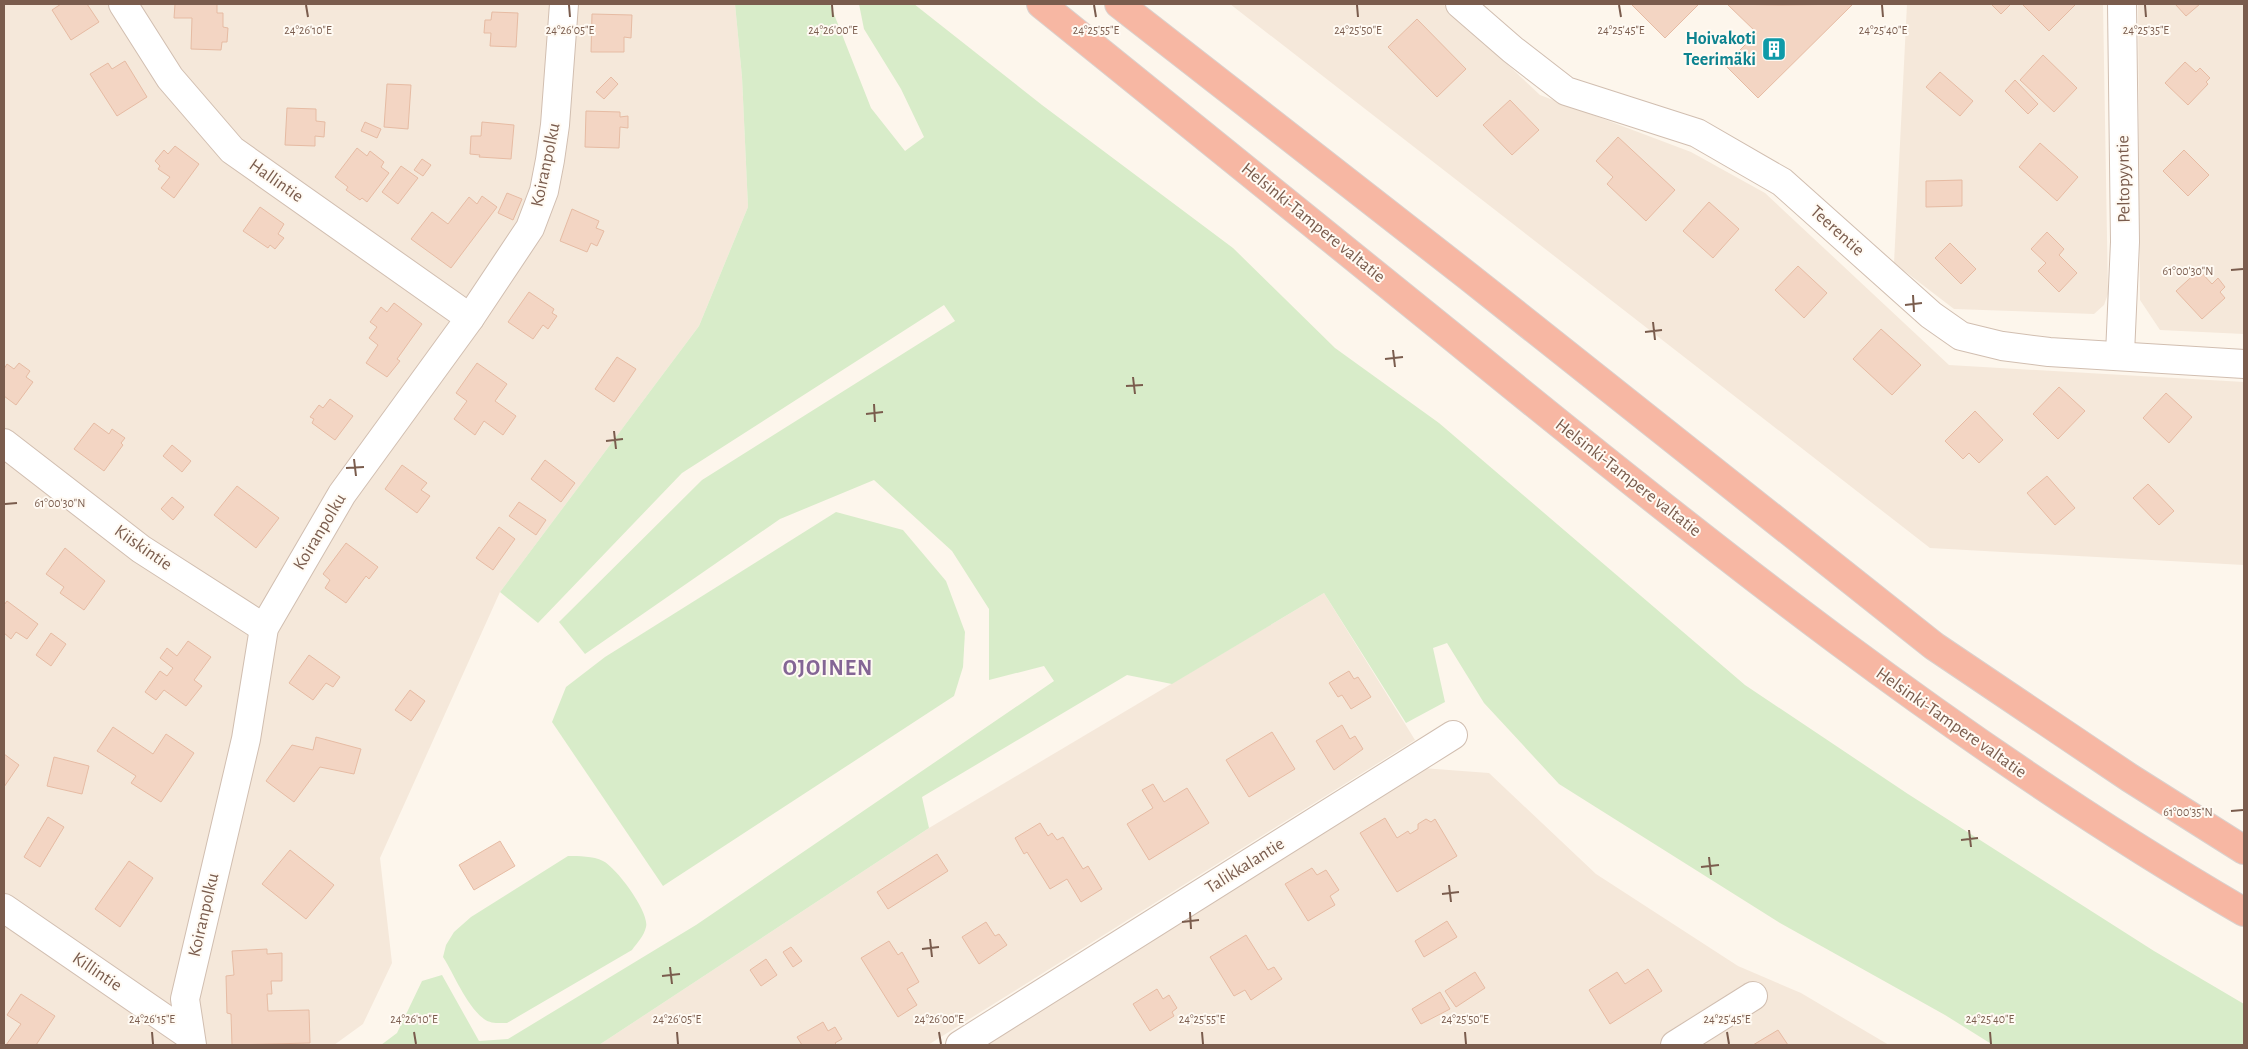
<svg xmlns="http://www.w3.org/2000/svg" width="2248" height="1049" font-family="'Alegreya Sans',sans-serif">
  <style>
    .residential { fill: #f5e8da }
    .green { fill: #d8ecc9 }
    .building { fill: #f3d5c3; stroke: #e6bba3 }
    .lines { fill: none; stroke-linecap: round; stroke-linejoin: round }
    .minor-casing { stroke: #d1beb0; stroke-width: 30 }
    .motorway-casing { stroke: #dad1cd; stroke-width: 30 }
    .minor { stroke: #fff; stroke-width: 28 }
    .motorway { stroke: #f7b7a3; stroke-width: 28 }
    .ticks { fill: none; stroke: #7a5c4d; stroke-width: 2 }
    .labels { text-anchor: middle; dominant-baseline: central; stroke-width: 4; stroke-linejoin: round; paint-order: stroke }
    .culture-label { font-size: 18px; font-weight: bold; fill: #0d838f; stroke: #fffaf3; text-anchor: end }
    .street-label { font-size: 18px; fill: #7a5c4d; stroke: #fffaf3 }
    .district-label { font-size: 22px; font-weight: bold; letter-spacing: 1px; fill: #846695; stroke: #fffaf3 }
    .ticks-label { font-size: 12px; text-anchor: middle; fill: #7a5c4d; stroke: #fffaf3; stroke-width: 4; stroke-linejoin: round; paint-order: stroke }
  </style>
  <rect width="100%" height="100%" fill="#fdf6ec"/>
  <g class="residential">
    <path d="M4,4H735L742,77L748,207L699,326L500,592L380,858L392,963L363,1024L334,1045H4Z"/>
    <path d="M1230,4H1443L1540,95L1691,152L1765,193L1949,365L2244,382V565L1930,548Z"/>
    <path d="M1907,4H2103L2108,294L2104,305L2094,314L1954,309L1894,263Z"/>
    <path d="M2138,4H2244V334L2160,330L2140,300Z"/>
    <path d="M1324,593L1415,740L928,1045H599L929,828Z"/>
    <path d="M1422,768L1489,773L1596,874L1738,966L1801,993L1889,1045H982Z"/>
  </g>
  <g class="green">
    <path d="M735,4H830L871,108L905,151L924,137L901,89L864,29L859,4H914L1042,105L1233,248L1335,348L1439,423L1745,685L1908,794L2154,951L2244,1004V1045H1993L1945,1015L1780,923L1559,784L1484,703L1447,643L1433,648L1445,702L1406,723L1324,593L1172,684L1127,675L922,797L929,828L599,1045H381L397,1033L422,981L442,975L479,1041L508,1039L696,925L1054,681L1044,666L989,680V609L952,551L874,480L780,519L585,654L559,622L702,480L955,321L944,305L682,473L538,623L500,592L699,326L748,207L742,77Z"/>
    <path d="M836,512L903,530L946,581L965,632L963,667L954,696L663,886L552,722L566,687L605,657Z"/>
    <path d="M568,856C579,856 593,856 603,861C617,868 650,913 646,927C644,936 637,943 632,950L507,1023C499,1023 491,1024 484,1019C466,1005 455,976 443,957L446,945L454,932L471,917Z"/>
  </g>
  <g class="building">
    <path d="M61,4H87L99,22L71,40L52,10Z"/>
    <path d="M175,4H217V13H223V27L228,28L227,42H222L221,50L191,49L192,18H174Z"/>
    <path d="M1631,4H1699L1665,38Z"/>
    <path d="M1727,4L1781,5L1853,4L1758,98L1725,65L1757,33Z"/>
    <path d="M1991,4H2011L2001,14Z"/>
    <path d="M2022,4H2076L2049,31Z"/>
    <path d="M2175,4H2200L2186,16Z"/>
    <path d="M492,12L518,13L516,47L490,46L491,33H484L485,20H491Z"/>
    <path d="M592,14L632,15L631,38L624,37V52H591Z"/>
    <path d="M1417,19L1466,69L1437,97L1388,47Z"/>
    <path d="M2043,55L2077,88L2054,112L2020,80Z"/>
    <path d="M125,61L147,97L117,116L90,74L108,63L112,69Z"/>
    <path d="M2185,62L2196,72L2200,68L2210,78L2206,82L2208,84L2188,105L2165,83Z"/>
    <path d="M1940,72L1973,101L1960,116L1926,87Z"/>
    <path d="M611,77L618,84L604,99L596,92Z"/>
    <path d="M2015,80L2038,104L2028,114L2005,91Z"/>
    <path d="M387,84L411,85L408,129L384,127Z"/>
    <path d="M1510,100L1539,130L1512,155L1483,125Z"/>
    <path d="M287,108L316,109V121L325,122L324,137L315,136V146L285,145Z"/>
    <path d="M586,111L620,112V117L628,116V128L620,127L619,148L585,147Z"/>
    <path d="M365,122L381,129L377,138L361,131Z"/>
    <path d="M482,122L514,125L511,159L479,157L480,155L470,154L471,136H481Z"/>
    <path d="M1618,137L1675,190L1646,221L1607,184L1613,177L1596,161Z"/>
    <path d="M2040,143L2078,177L2057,201L2019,167Z"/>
    <path d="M175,146L199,164L174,198L161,188L170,177L158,169L160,166L155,161L164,150L168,154Z"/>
    <path d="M357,148L367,156L370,151L384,162L381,167L389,173L367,202L362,198L360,200L346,190L348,187L335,177Z"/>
    <path d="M2184,150L2209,175L2188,196L2163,171Z"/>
    <path d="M422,159L431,165L423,176L414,170Z"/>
    <path d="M401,166L418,178L398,204L382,192Z"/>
    <path d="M1962,180V206L1926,207V181Z"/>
    <path d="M507,193L522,199L513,220L498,213Z"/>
    <path d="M482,196L497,207L451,268L411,239L432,212L448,224L469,197L477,204Z"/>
    <path d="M1709,202L1739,229L1713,258L1683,231Z"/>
    <path d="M260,207L284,224L278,234L284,238L275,249L270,245L268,248L243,231Z"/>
    <path d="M572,209L599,221L596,228L604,231L597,246L591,243L587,252L560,241Z"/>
    <path d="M2047,232L2064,249L2059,255L2077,273L2059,292L2038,271L2046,263L2031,249Z"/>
    <path d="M1950,243L1976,269L1961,284L1935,258Z"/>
    <path d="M1798,266L1827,293L1804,318L1775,290Z"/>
    <path d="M2199,270L2212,284L2218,278L2225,287L2220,292L2225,298L2202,319L2176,291Z"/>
    <path d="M529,292L554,309L552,313L557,316L548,329L543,325L533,339L508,322Z"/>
    <path d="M394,303L422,324L397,359L400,361L387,377L366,363L378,345L369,338L377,327L370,322L381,307L387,312Z"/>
    <path d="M1881,329L1921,365L1892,395L1853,359Z"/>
    <path d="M617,357L636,369L614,402L595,389Z"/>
    <path d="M19,363L30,371L26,377L33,382L16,405L4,396V369L7,364L14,369Z"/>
    <path d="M477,363L507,384L495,401L516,416L503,435L484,421L475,435L454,419L467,401L456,393Z"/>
    <path d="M2059,387L2085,411L2058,439L2033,414Z"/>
    <path d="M2166,393L2192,417L2169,443L2143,418Z"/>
    <path d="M330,399L353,416L335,440L312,423L314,419L310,417L319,405L323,408Z"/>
    <path d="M1975,411L2003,440L1979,463L1969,453L1963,459L1945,441Z"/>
    <path d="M94,423L109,434L112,429L125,438L121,443L123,445L104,471L74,449Z"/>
    <path d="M172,445L191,461L182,472L163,456Z"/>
    <path d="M545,460L575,483L561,502L531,479Z"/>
    <path d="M402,465L427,483L421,490L430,496L417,513L385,489Z"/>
    <path d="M2047,476L2075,508L2055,525L2027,493Z"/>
    <path d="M2148,484L2174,511L2159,525L2133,498Z"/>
    <path d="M237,486L279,518L256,548L214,515Z"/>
    <path d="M172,497L184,507L173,520L161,509Z"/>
    <path d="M519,502L546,520L536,535L509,516Z"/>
    <path d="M499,527L515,539L493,570L476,558Z"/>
    <path d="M346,543L378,567L369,579L366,576L346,603L325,588L330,580L323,574Z"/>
    <path d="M65,548L105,581L84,610L60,593L64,587L46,574Z"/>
    <path d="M7,601L38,624L27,639L16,632L11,639L4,633V605Z"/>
    <path d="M51,633L66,644L51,666L36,655Z"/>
    <path d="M188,641L211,657L194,680L202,686L186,706L164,690L156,700L145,692L160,671L167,676L173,668L160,658L167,648L177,656Z"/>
    <path d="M309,655L340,677L333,687L326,683L313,700L289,683Z"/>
    <path d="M1349,671L1354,679L1358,677L1371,697L1351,709L1342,695L1338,697L1329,683Z"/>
    <path d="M410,690L425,701L411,721L395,710Z"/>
    <path d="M1342,725L1350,739L1355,736L1363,749L1334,770L1316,741Z"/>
    <path d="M113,727L153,754L166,734L194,753L161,802L131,783L136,776L97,751Z"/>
    <path d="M1272,732L1295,769L1249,797L1226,760Z"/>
    <path d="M316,737L361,749L354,774L320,767L294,802L266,781L292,745L313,750Z"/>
    <path d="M4,754L19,765L4,787Z"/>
    <path d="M54,757L89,766L82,794L47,786Z"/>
    <path d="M1153,784L1164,802L1187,788L1209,823L1149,860L1127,824L1153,808L1142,790Z"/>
    <path d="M48,817L64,827L40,867L24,857Z"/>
    <path d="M1385,818L1397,838L1408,831L1410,834L1418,829V824L1426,819L1431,822L1435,819L1457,856L1397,892L1360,833Z"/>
    <path d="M1040,823L1048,836L1052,833L1057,840L1063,837L1083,869L1088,866L1102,889L1081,902L1067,879L1050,889L1027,852L1024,854L1015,838Z"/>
    <path d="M500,841L515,866L474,890L459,865Z"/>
    <path d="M290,850L334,885L306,919L262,884Z"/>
    <path d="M937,854L948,871L888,909L877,892Z"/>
    <path d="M129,861L153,878L120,927L95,909Z"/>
    <path d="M1312,868L1317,875L1326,870L1339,890L1330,896L1335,905L1308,921L1285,884Z"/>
    <path d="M1447,921L1457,937L1424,957L1415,941Z"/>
    <path d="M986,922L995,936L999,934L1007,945L979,964L962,937Z"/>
    <path d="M1246,935L1268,970L1274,967L1282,979L1251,1000L1245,990L1234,996L1210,957Z"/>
    <path d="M889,941L898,955L902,952L919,982L907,989L917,1005L898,1017L861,958Z"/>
    <path d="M791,947L802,961L793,967L783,952Z"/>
    <path d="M267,949V954L282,953V981H271L272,994H267L268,1011L309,1010L310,1043L232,1045L231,1014L227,1013L226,976L234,975L232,951Z"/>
    <path d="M766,959L777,975L761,986L750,970Z"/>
    <path d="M1648,969L1662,991L1610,1024L1589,990L1617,972L1625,984Z"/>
    <path d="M1475,972L1485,988L1456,1007L1445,991Z"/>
    <path d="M1157,989L1163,999L1169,995L1177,1008L1172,1012L1174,1016L1150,1031L1133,1004Z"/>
    <path d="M1440,992L1450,1009L1421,1024L1412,1009Z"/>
    <path d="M21,994L55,1016L36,1045H6L21,1024L7,1015Z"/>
    <path d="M823,1022L828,1031L835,1027L842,1039L835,1043L837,1045H802L797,1037Z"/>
    <path d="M1778,1030L1788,1045H1753Z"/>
  </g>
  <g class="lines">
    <defs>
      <g id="minor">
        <path d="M123,4L170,78L232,150L470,318"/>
        <path d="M1460,4L1513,50L1566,91L1697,133L1782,182L1931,315L1961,336L2002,346L2049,352L2244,364"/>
        <path d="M2120,354L2125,242L2122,4"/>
        <path d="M4,443L141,549L264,628"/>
        <path d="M4,908L190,1036"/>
        <path d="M192,1045L185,999L246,739L264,628L342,494L470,318L530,228L544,191L550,160L555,125L564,4"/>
        <path d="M960,1045L1453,735"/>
        <path d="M1675,1045L1753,996"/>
      </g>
      <g id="motorway">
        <path d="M1041,4C1179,115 1317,226 1454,338C1706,544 1962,748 2244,912"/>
        <path d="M1119,4L1469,277L1934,646L2130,778L2244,850"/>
      </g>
    </defs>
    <use href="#minor" class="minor-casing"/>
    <use href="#motorway" class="motorway-casing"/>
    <use href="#minor" class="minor"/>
    <use href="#motorway" class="motorway"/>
  </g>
  <path class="ticks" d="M306,5L308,17M569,5L570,17M832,5L833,17M1094,5L1096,17M1357,5L1358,17M1619,5L1621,17M1882,5L1883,17M2145,5L2146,17M2231,270L2243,269M1913,295L1914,312M1905,305L1922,303M1653,322L1655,340M1645,332L1662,330M1393,350L1395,367M1385,359L1403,357M1133,377L1135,394M1126,386L1143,385M874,404L875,422M866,414L883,412M614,431L616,449M606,441L623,439M354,459L356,476M346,468L364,467M5,504L17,503M2231,811L2243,810M1969,830L1971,847M1961,840L1978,838M1709,857L1711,875M1701,867L1719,865M1449,885L1451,902M1442,894L1459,892M1190,912L1191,929M1182,922L1199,920M930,939L932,957M922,949L939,947M670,967L672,984M662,976L680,974M152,1032L153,1044M414,1032L416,1044M677,1032L678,1044M939,1032L941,1044M1202,1032L1203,1044M1465,1032L1466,1044M1727,1032L1729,1044M1990,1032L1991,1044"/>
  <defs>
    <symbol id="building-square" viewBox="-11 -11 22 22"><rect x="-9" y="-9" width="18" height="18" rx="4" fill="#0f9aa8" stroke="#fffaf3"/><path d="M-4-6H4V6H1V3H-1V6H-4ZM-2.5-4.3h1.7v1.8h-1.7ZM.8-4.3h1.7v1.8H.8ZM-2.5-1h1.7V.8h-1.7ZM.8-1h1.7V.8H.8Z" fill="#fff"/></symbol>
  </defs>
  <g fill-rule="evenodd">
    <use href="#building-square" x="1760" y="35" width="28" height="28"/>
  </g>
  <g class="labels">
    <g class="culture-label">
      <text x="1756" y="39">Hoivakoti<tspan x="1756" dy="21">Teerimäki</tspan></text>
    </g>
    <g class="street-label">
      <text transform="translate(546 165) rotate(-78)">Koiranpolku</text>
      <text transform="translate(2124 179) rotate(-91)">Peltopyyntie</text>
      <text transform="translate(276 181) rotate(35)">Hallintie</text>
      <text transform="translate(1313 223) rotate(39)">Helsinki-Tampere valtatie</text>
      <text transform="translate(1837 231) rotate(42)">Teerentie</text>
      <text transform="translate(1628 478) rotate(38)">Helsinki-Tampere valtatie</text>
      <text transform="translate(320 532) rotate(-59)">Koiranpolku</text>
      <text transform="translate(143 548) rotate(35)">Kiiskintie</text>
      <text transform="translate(1951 723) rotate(35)">Helsinki-Tampere valtatie</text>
      <text transform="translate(1245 866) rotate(-32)">Talikkalantie</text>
      <text transform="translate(204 915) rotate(-77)">Koiranpolku</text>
      <text transform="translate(97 972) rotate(34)">Killintie</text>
    </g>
    <g class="district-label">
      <text x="828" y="668">OJOINEN</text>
    </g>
  </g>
  <g class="ticks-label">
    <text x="308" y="34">24°26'10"E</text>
    <text x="570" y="34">24°26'05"E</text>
    <text x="833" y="34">24°26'00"E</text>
    <text x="1096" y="34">24°25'55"E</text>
    <text x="1358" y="34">24°25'50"E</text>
    <text x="1621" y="34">24°25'45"E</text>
    <text x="1883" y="34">24°25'40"E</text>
    <text x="2146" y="34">24°25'35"E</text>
    <text x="2188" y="275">61°00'30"N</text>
    <text x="60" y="507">61°00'30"N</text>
    <text x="2188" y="816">61°00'35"N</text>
    <text x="152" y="1023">24°26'15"E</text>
    <text x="414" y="1023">24°26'10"E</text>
    <text x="677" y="1023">24°26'05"E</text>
    <text x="939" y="1023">24°26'00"E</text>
    <text x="1202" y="1023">24°25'55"E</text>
    <text x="1465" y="1023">24°25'50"E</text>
    <text x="1727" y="1023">24°25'45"E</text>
    <text x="1990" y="1023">24°25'40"E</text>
  </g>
  <rect width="2248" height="1049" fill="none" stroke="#7a5c4d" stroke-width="10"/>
</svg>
